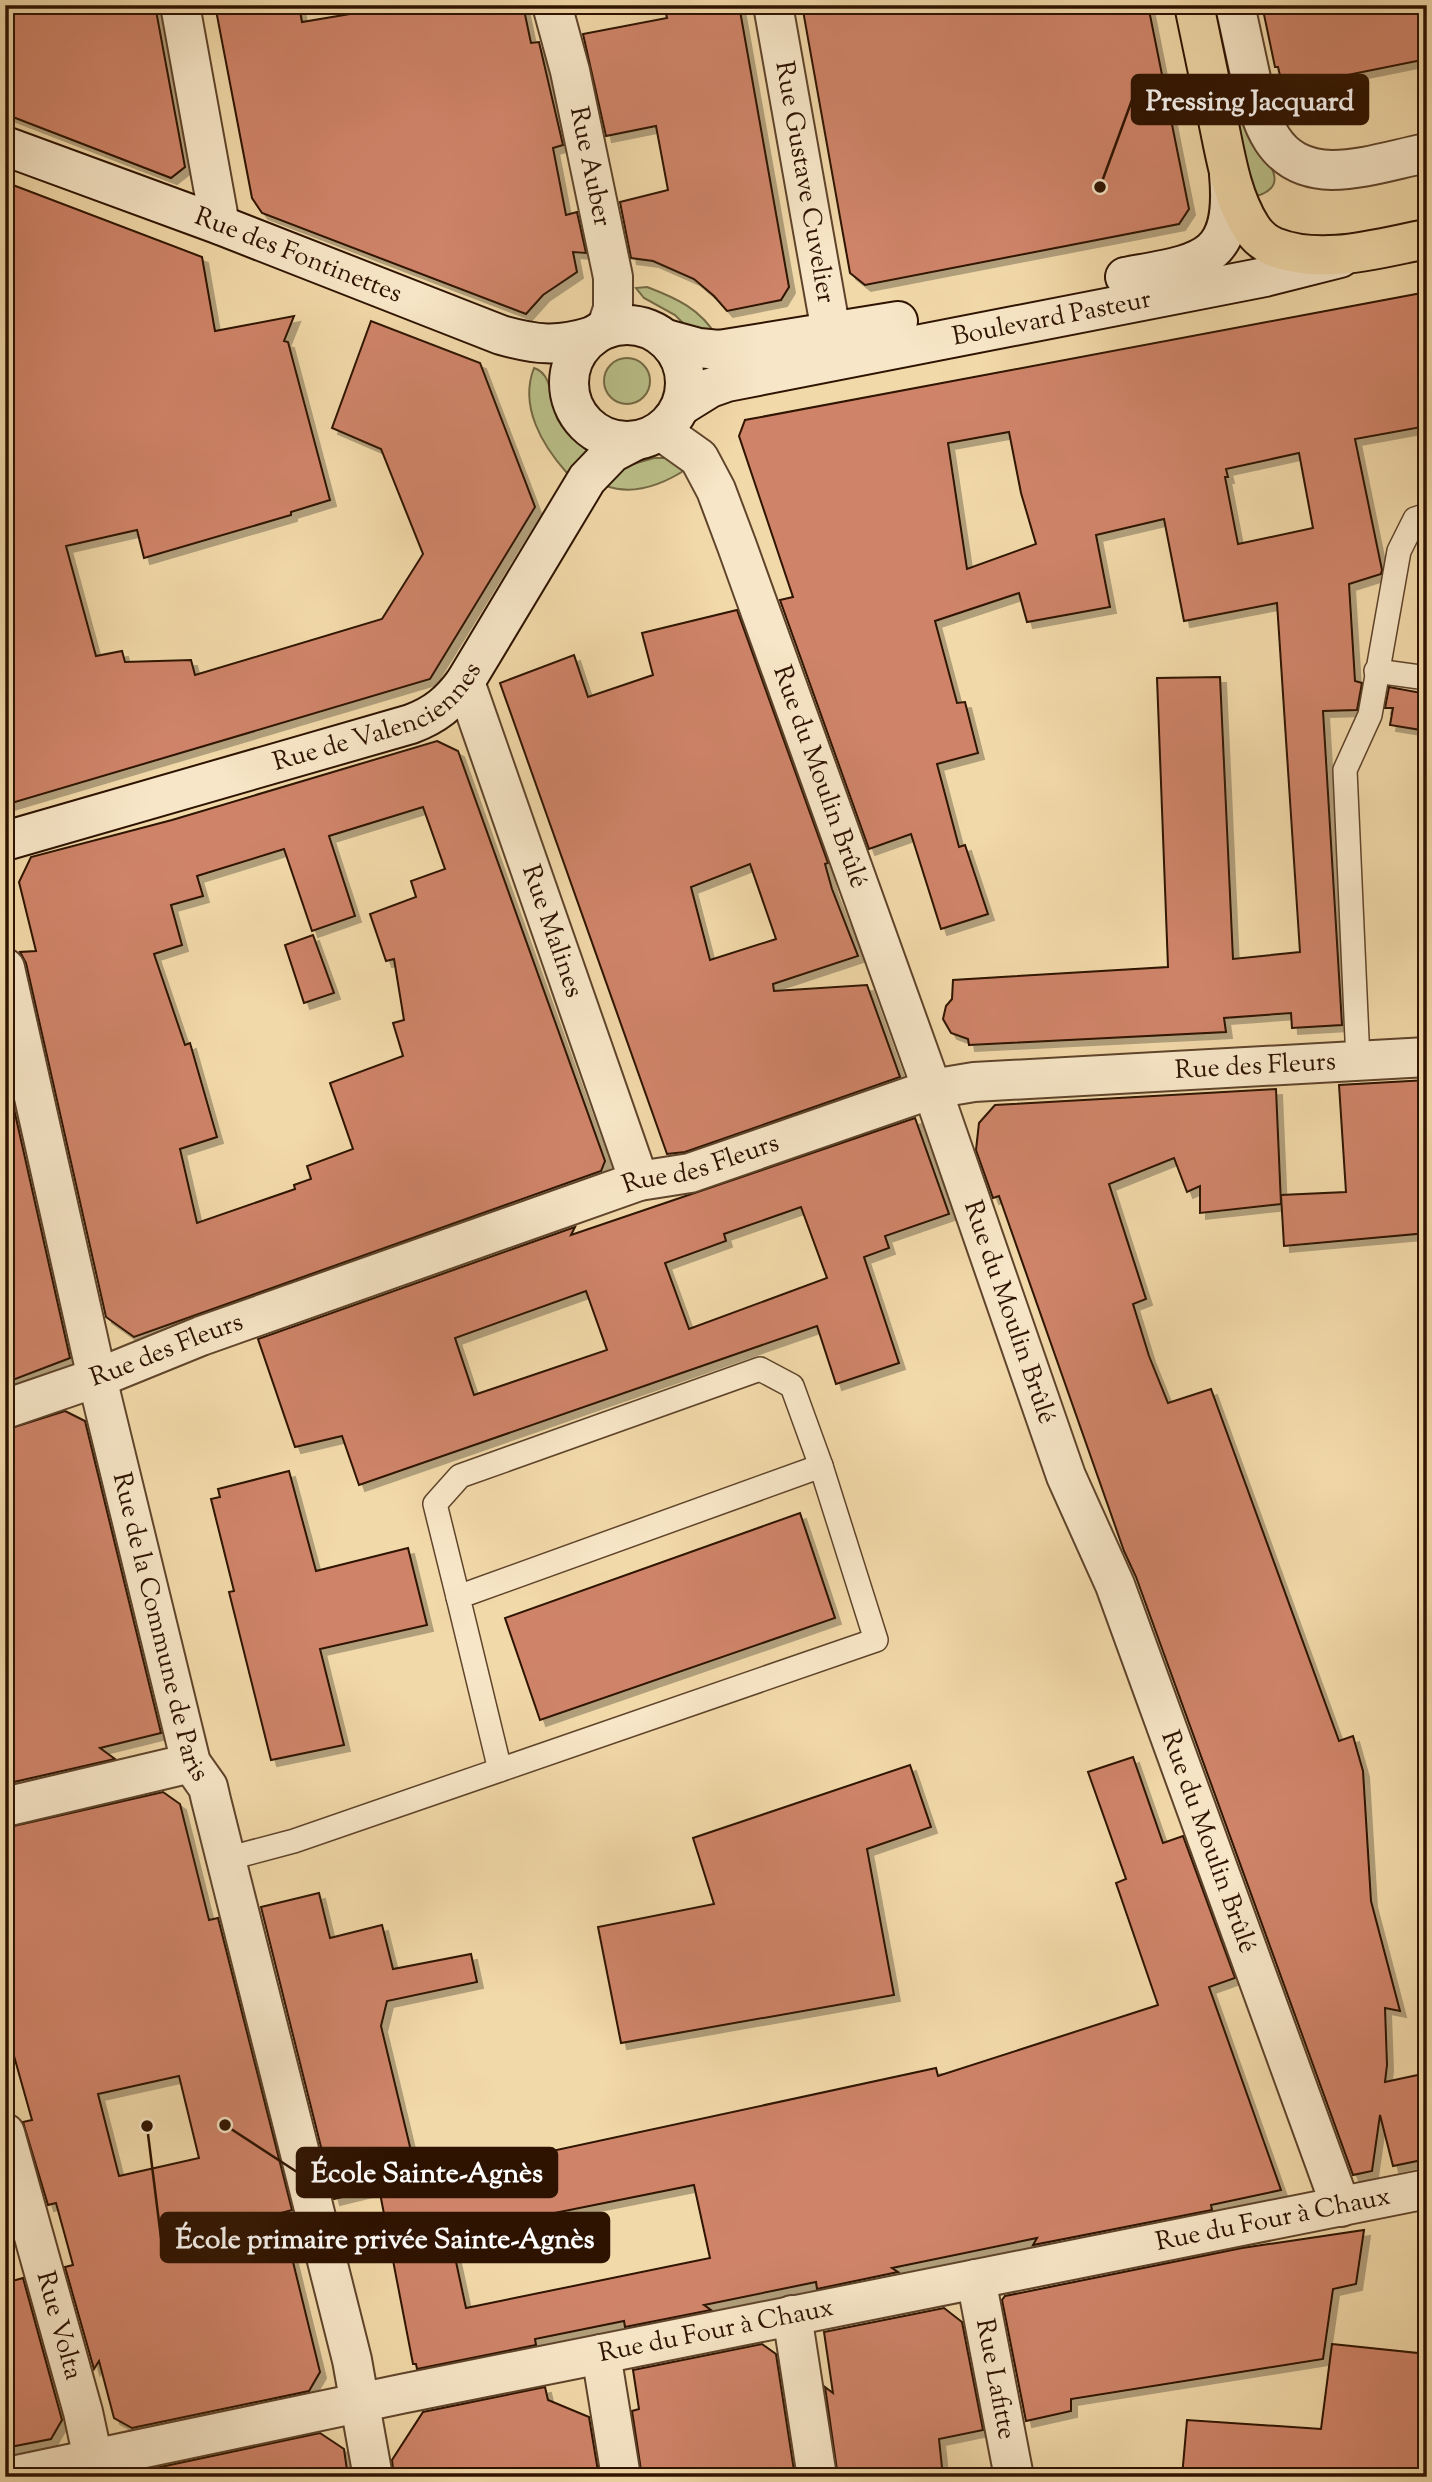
<svg xmlns="http://www.w3.org/2000/svg" width="1432" height="2482" font-family="'Sorts Mill Goudy',serif">
  <style>
    .green { fill: #babf88; stroke: #746944; stroke-width: 2 }
    .building { fill: #cf8469; stroke: #2e1301; stroke-width: 2; fill-rule: evenodd; filter: url(#shadow) }
    .lines { fill: none; stroke-linecap: round; stroke-linejoin: round }
    .lane-casing { stroke: #5f442b; stroke-width: 26 }
    .street-casing { stroke: #5f442b; stroke-width: 42 }
    .secondary-casing { stroke: #2e1301; stroke-width: 42 }
    .primary-casing { stroke: #2e1301; stroke-width: 42 }
    .lane { stroke: #f7e6c7; stroke-width: 23 }
    .street { stroke: #f7e6c7; stroke-width: 38 }
    .secondary { stroke: #f7e6c7; stroke-width: 38 }
    .primary { stroke: #f2d9a9; stroke-width: 38 }
    .labels { text-anchor: middle; dominant-baseline: central; stroke-width: 5; stroke-linejoin: round; paint-order: stroke }
    .street-label { font-size: 26px; fill: #2e1301; stroke: #f7e6c7 }
    .leader { fill: none; stroke: #2e1301; stroke-width: 2.5 }
    .callout-dot { fill: #2e1301; stroke: #f7e6c7; stroke-width: 2.5 }
    .callout { fill: #2e1301; stroke: #2e1301; stroke-width: 2.5 }
    .callout-label { font-size: 28px; text-anchor: middle; font-weight: bold; fill: #fff }
  </style>
  <defs>
    <filter id="shadow"><feDropShadow dx="6" dy="6" stdDeviation="0" flood-color="#0004"/></filter>
  </defs>
  <rect width="100%" height="100%" fill="#f2d9a9"/>
  <filter id="stains"><feTurbulence type="fractalNoise" baseFrequency=".00286" numOctaves="4"/><feColorMatrix values="0 0 0 0 .2 0 0 0 0 .09 0 0 0 0 .02 0 0 0 .5 -.17"/></filter>
  <radialGradient id="worn" r=".72"><stop offset=".6" stop-color="#630" stop-opacity="0"/><stop offset="1" stop-color="#630" stop-opacity=".3"/></radialGradient>
  <g class="green">
    <path d="M1211,5H1219L1243,124C1255,151 1304,187 1249,198Z"/>
    <path d="M647,287C676,298 701,309 717,337L692,332L675,315L644,298L636,288Z"/>
    <circle cx="627" cy="381" r="23"/>
    <path d="M534,368C554,374 550,404 558,420C566,434 577,442 589,452L567,473C542,445 519,406 534,368Z"/>
    <path d="M654,458H671L688,468C664,484 635,496 606,486L626,466Z"/>
  </g>
  <g class="building">
    <path d="M5,5H155L185,167L171,178L5,114Z"/>
    <path d="M215,5H299L302,22L380,9L379,5H523L531,43L539,42L563,145L553,148L566,215L577,212L586,253L573,252L577,272L543,295L526,314L262,213L252,198Z"/>
    <path d="M664,5H739L789,287L781,300L727,311L714,296L694,279L653,261L631,258L620,202L668,190L656,126L606,136L583,34L667,18Z"/>
    <path d="M802,5H1148L1189,209L1179,224L865,285L850,273Z"/>
    <path d="M1262,5H1427V59L1283,88L1278,67H1275Z"/>
    <path d="M5,182L202,257L215,331L294,316L284,341L288,342L330,500L291,512V515L144,558L137,530L66,546L96,656L122,651L125,662L191,660L195,675L382,619L423,554L381,449L332,428L371,321L480,363L535,507L430,679L5,805Z"/>
    <path d="M1427,292V426L1355,439L1382,570L1381,574L1349,584L1355,681L1362,683L1357,710L1323,711L1342,1025L1292,1028L1291,1013L1224,1018L1226,1032L969,1045L968,1039L951,1033L943,1019L946,1006L952,999L953,980L1168,967L1157,678L1220,677L1233,959L1300,952L1277,603L1184,621L1164,519L1096,535L1110,607L1027,622L1019,593L935,621L957,703L965,702L978,753L937,764L959,847L965,845L988,914L941,929L911,834L869,849L780,600L793,597L739,436L745,420ZM1009,432L1021,493L1036,544L967,569L948,443ZM1299,453L1313,528L1238,544L1225,477H1228L1226,469Z"/>
    <path d="M737,610L828,863L825,864L832,889L858,956L773,984L774,991L867,985L900,1077L685,1152L667,1154L500,683L574,655L588,697L653,675L642,633ZM750,864L776,939L710,960L691,887Z"/>
    <path d="M1389,687L1427,694V731L1390,725L1393,708H1385Z"/>
    <path d="M437,741L458,751L605,1161L601,1171L134,1337L106,1317L26,963L20,952L36,951L19,882L31,857L172,820ZM423,807L445,869L411,881L416,897L370,914L386,961L394,959L404,1020L393,1023L403,1056L330,1083L353,1149L307,1166L311,1179L294,1185L295,1189L197,1223L180,1149L217,1137L190,1043L185,1045L154,954L182,945L171,905L203,896L197,876L284,849L312,931L355,916L329,836Z"/>
    <path d="M313,935L334,993L304,1003L285,945Z"/>
    <path d="M5,1069L70,1358L7,1382L11,1384L5,1386Z"/>
    <path d="M1427,1080V1233L1284,1246L1281,1195L1346,1192L1339,1085Z"/>
    <path d="M1276,1089L1281,1204L1200,1213V1186L1187,1192L1174,1158L1109,1184L1146,1299L1133,1304L1149,1356L1168,1403L1211,1389L1339,1741L1353,1736L1363,1771L1371,1901L1400,2011L1385,2008L1387,2065L1385,2082L1427,2073V2159L1393,2166L1380,2115L1372,2171L1353,2175L1136,1577L1124,1551L999,1196L993,1198L976,1150L979,1123L995,1105Z"/>
    <path d="M915,1118L949,1214L885,1236L889,1248L864,1257L899,1363L836,1384L817,1326L359,1485L342,1436L295,1447L258,1339L575,1227L571,1235ZM801,1207L827,1278L689,1329L665,1263L726,1241L724,1234ZM586,1291L607,1350L474,1395L455,1338Z"/>
    <path d="M65,1411L85,1421L161,1733L100,1748L115,1759L5,1784V1430Z"/>
    <path d="M289,1471L316,1571L408,1548L427,1625L320,1649L344,1745L271,1760L229,1592L234,1591L211,1499L220,1497L218,1489Z"/>
    <path d="M800,1513L835,1618L540,1720L505,1618Z"/>
    <path d="M1133,1757L1163,1843L1183,1836L1235,1978L1209,1987L1281,2190L1211,2205L1212,2210L1033,2245L1037,2238L892,2268L898,2272L817,2289L816,2282L704,2305L711,2310L625,2327L624,2321L535,2339L536,2345L417,2369L416,2364H413L379,2188L334,2199L261,1907L319,1893L330,1938L382,1925L393,1969L471,1954L477,1982L387,2001L381,2026L418,2180L936,2068L938,2076L1158,2005L1116,1883L1126,1879L1088,1772ZM694,2185L710,2258L466,2308L450,2234Z"/>
    <path d="M910,1765L931,1827L867,1849L894,1995L621,2043L598,1927L714,1904L693,1838Z"/>
    <path d="M163,1792L180,1804L209,1920L218,1918L292,2210L281,2213L320,2372L309,2391L132,2428L114,2418L99,2361L94,2369L65,2267L73,2265L56,2203L48,2205L23,2122L32,2120L5,2024V1828ZM179,2076L199,2158L119,2176L98,2094Z"/>
    <path d="M1364,2230L1356,2284L1333,2289L1323,2359L1071,2399V2411L1026,2421L1002,2300L1005,2296L1242,2248Z"/>
    <path d="M23,2278L62,2420L51,2439L5,2448V2283Z"/>
    <path d="M944,2308L962,2322L983,2430L939,2439L943,2477H838L825,2387L833,2393L824,2332Z"/>
    <path d="M762,2344L776,2354L795,2477H642L632,2411L639,2409L633,2370Z"/>
    <path d="M1332,2344L1427,2354V2477H1182L1187,2420L1321,2429Z"/>
    <path d="M545,2387L548,2400L589,2417L599,2477H394L392,2460L423,2412Z"/>
    <path d="M320,2433L344,2449L348,2477H133L137,2472Z"/>
  </g>
  <g class="lines">
    <defs>
      <g id="lane">
        <path d="M1376,671L1427,678"/>
        <path d="M1358,1061L1345,770L1370,715L1399,551L1415,519L1427,515"/>
        <path d="M458,1597L435,1504L460,1476L760,1369L792,1386L821,1466"/>
        <path d="M226,1859L294,1841L876,1640L821,1466L458,1597L500,1770"/>
      </g>
      <g id="street">
        <path d="M180,5L220,225"/>
        <path id="s1" d="M552,5L570,71L613,277V309L606,329"/>
        <path id="s2" d="M773,5L836,360"/>
        <path d="M1235,5C1240,28 1245,51 1250,74C1260,121 1272,169 1332,170C1363,170 1396,159 1427,153"/>
        <path id="s3" d="M661,431L699,458L716,490L737,546L932,1089L1066,1476L1115,1585L1341,2207"/>
        <path id="s4" d="M465,682L639,1181"/>
        <path id="s5" d="M5,968L97,1378L191,1763L208,1787L211,1800L352,2360L373,2477"/>
        <path id="s6" d="M5,1409L110,1373L201,1336L639,1181L690,1173L932,1089L974,1082L1427,1057"/>
        <path d="M5,1807L191,1763"/>
        <path id="s7" d="M5,2133L83,2412L97,2477"/>
        <path id="s8" d="M976,2279L1014,2477"/>
        <path d="M792,2315L817,2477"/>
        <path d="M601,2354L621,2477"/>
        <path id="s9" d="M7,2477L401,2394L1427,2189"/>
      </g>
      <g id="secondary">
        <path id="s10" d="M5,146L220,225L501,335C537,345 557,347 593,336"/>
        <path d="M1125,277C1200,263 1237,263 1229,174"/>
        <circle cx="627" cy="383" r="58"/>
        <path d="M666,339L699,348L719,350L898,321"/>
        <path id="s11" d="M681,406L710,388L727,382L1265,277L1340,258"/>
        <path id="s12" d="M5,841L411,724C435,715 450,703 465,682L587,479L612,453L635,441"/>
      </g>
      <path id="primary" d="M1194,5C1202,45 1211,85 1219,125C1226,159 1232,197 1251,227C1256,235 1265,243 1274,247C1322,266 1379,248 1427,239"/>
    </defs>
    <use href="#lane" class="lane-casing"/>
    <use href="#street" class="street-casing"/>
    <use href="#secondary" class="secondary-casing"/>
    <use href="#primary" class="primary-casing"/>
    <use href="#lane" class="lane"/>
    <use href="#street" class="street"/>
    <use href="#secondary" class="secondary"/>
    <use href="#primary" class="primary"/>
  </g>
  <g class="labels">
    <g class="street-label">
      <text stroke="none"><textPath href="#s1" startOffset="166">Rue Auber</textPath></text>
      <text stroke="none"><textPath href="#s2" startOffset="180">Rue Gustave Cuvelier</textPath></text>
      <text stroke="none"><textPath href="#s10" startOffset="313">Rue des Fontinettes</textPath></text>
      <text stroke="none"><textPath href="#s11" startOffset="383">Boulevard Pasteur</textPath></text>
      <text stroke="none"><textPath href="#s12" startOffset="396">Rue de Valenciennes</textPath></text>
      <text stroke="none"><textPath href="#s3" startOffset="388">Rue du Moulin Brûlé</textPath></text>
      <text stroke="none"><textPath href="#s4" startOffset="264">Rue Malines</textPath></text>
      <text stroke="none"><textPath href="#s6" startOffset="1306">Rue des Fleurs</textPath></text>
      <text stroke="none"><textPath href="#s6" startOffset="738">Rue des Fleurs</textPath></text>
      <text stroke="none"><textPath href="#s3" startOffset="956">Rue du Moulin Brûlé</textPath></text>
      <text stroke="none"><textPath href="#s6" startOffset="172">Rue des Fleurs</textPath></text>
      <text stroke="none"><textPath href="#s5" startOffset="677">Rue de la Commune de Paris</textPath></text>
      <text stroke="none"><textPath href="#s3" startOffset="1522">Rue du Moulin Brûlé</textPath></text>
      <text stroke="none"><textPath href="#s9" startOffset="1292">Rue du Four à Chaux</textPath></text>
      <text stroke="none"><textPath href="#s7" startOffset="200">Rue Volta</textPath></text>
      <text stroke="none"><textPath href="#s9" startOffset="724">Rue du Four à Chaux</textPath></text>
      <text stroke="none"><textPath href="#s8" startOffset="102">Rue Lafitte</textPath></text>
    </g>
  </g>
  <path class="leader" d="M1100 187L1132 100M225 2125L297 2172M147 2126L161 2238"/>
  <g class="callout-dot">
    <circle cx="1100" cy="187" r="7"/>
    <circle cx="225" cy="2125" r="7"/>
    <circle cx="147" cy="2126" r="7"/>
  </g>
  <g class="callout">
    <rect x="1132" y="75" width="236" height="49" rx="7"/>
    <rect x="297" y="2148" width="260" height="49" rx="7"/>
    <rect x="161" y="2213" width="448" height="49" rx="7"/>
  </g>
  <g class="callout-label">
    <text x="1250" y="110">Pressing Jacquard</text>
    <text x="427" y="2182">École Sainte-Agnès</text>
    <text x="385" y="2248">École primaire privée Sainte-Agnès</text>
  </g>
  <rect width="1432" height="2482" fill="none" stroke="#f2d9a9" stroke-width="28"/>
  <rect x="7" y="7" width="1418" height="2468" fill="none" stroke="#2e1301" stroke-width="3.5"/>
  <rect x="14" y="14" width="1404" height="2454" fill="none" stroke="#2e1301" stroke-width="2"/>
  <rect width="100%" height="100%" filter="url(#stains)"/>
  <rect width="100%" height="100%" fill="url(#worn)"/>
</svg>
